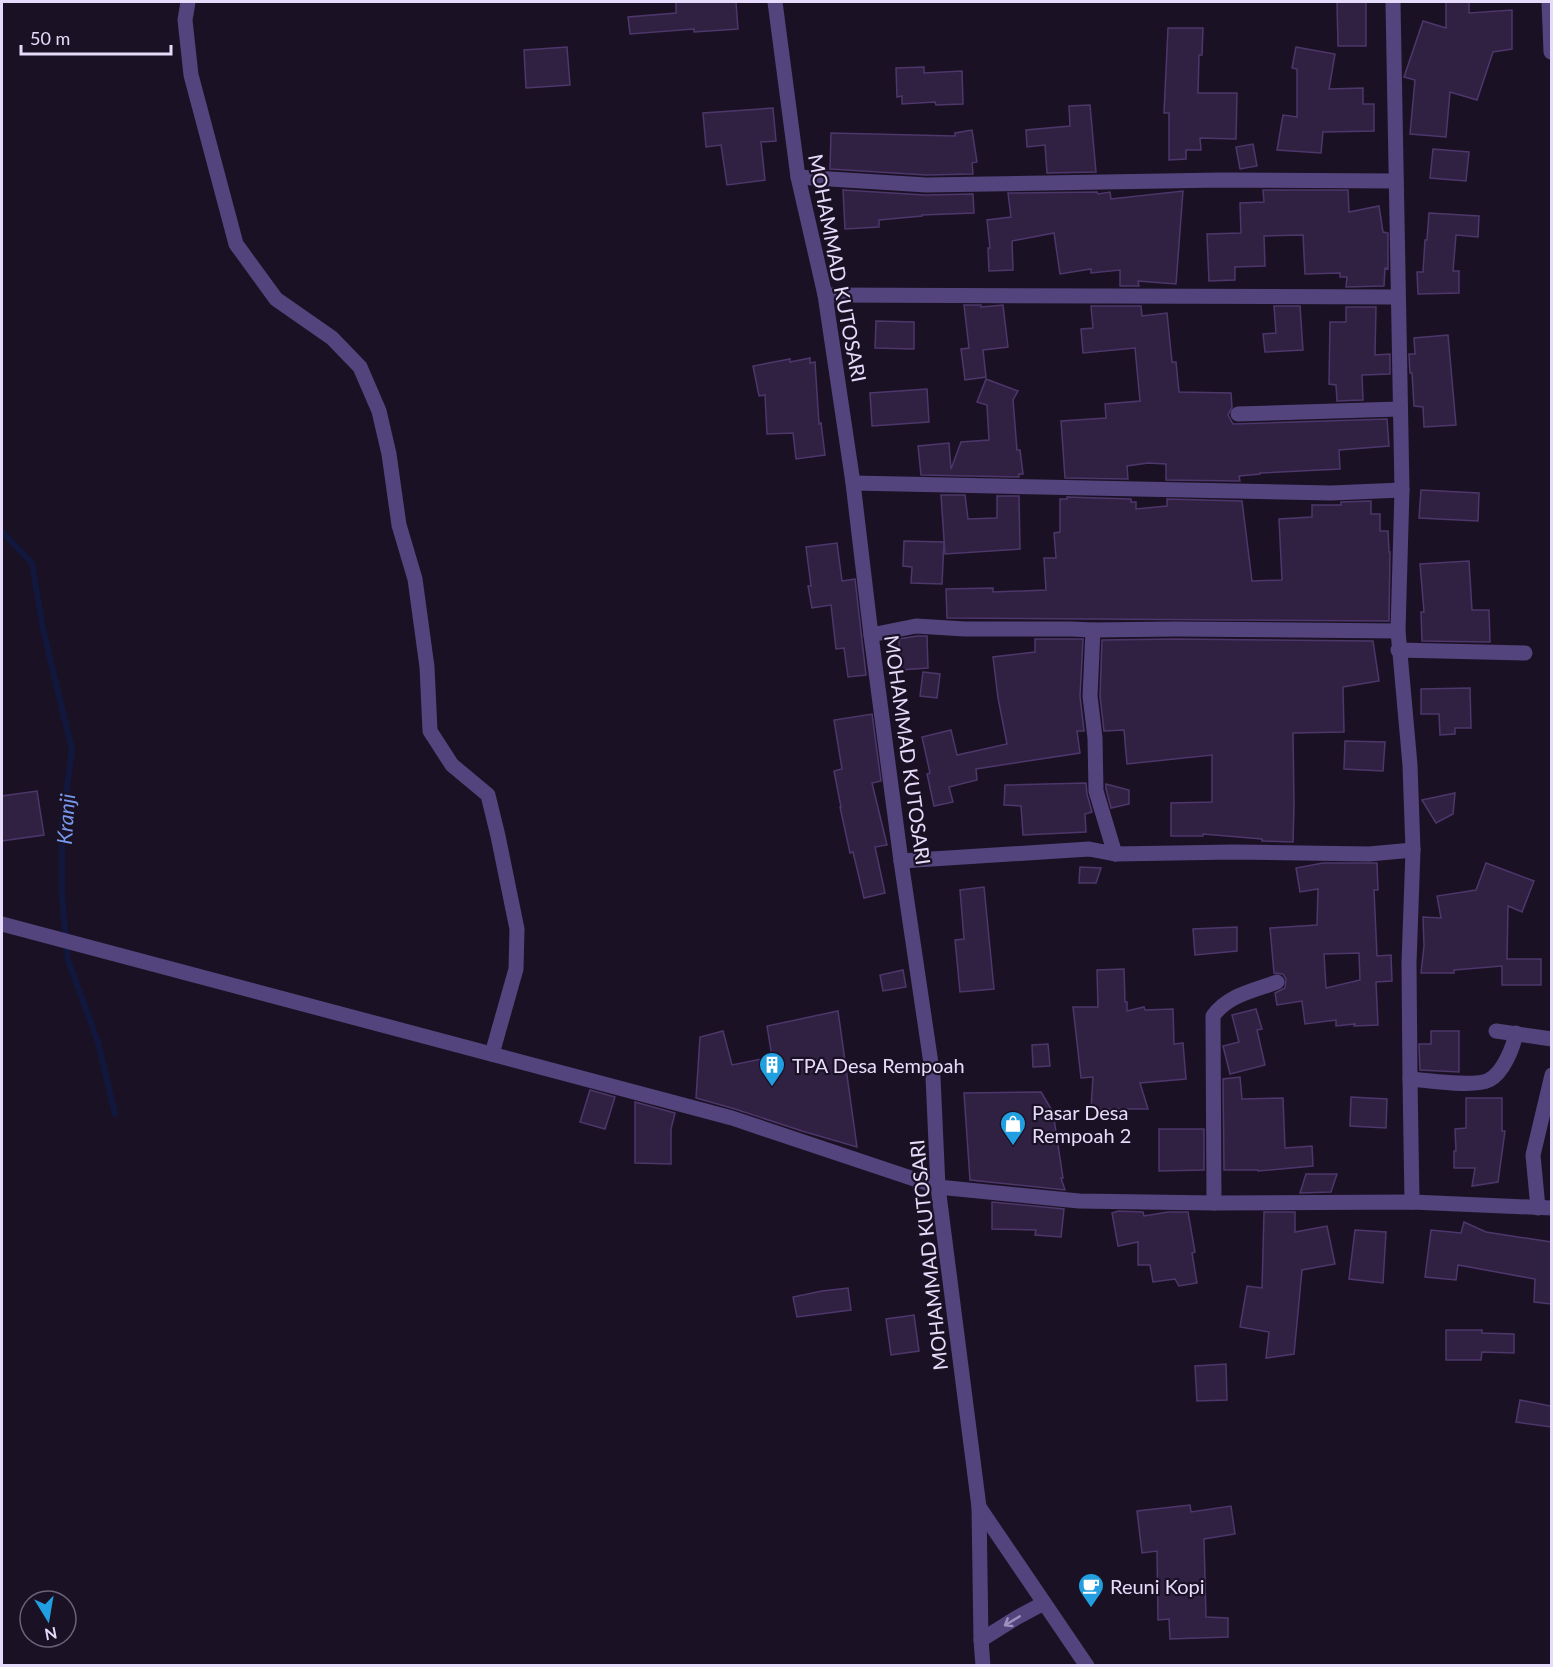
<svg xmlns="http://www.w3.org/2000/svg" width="1553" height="1667" font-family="Lato,sans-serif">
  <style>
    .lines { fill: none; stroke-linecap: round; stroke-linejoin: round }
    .stream { stroke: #12173e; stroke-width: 6 }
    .building { fill: #302143; stroke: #4e366b; stroke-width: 1.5; fill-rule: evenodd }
    .minor { stroke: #54447d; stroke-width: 15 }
    .oneway { stroke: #9d90bc }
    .labels { text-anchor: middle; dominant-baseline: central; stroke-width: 4.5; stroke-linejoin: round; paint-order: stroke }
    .street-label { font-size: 20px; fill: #e6dbfa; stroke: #1a1224 }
    .poi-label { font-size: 20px; fill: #e6dbfa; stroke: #1a1224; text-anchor: start }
    .water-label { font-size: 21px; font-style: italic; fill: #7799ec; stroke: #1a1224 }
  </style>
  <rect width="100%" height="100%" fill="#1a1224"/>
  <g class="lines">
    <path class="stream" d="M2,532L32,563L43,629L72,750L62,826V896L68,960L98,1042L115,1114"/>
  </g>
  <g class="building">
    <path d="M676,2H736L738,29L694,32V29L630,34L628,17L676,13Z"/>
    <path d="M1337,2H1366V46H1338Z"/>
    <path d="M1446,2H1469V13L1512,10V49L1493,52L1477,100L1450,92L1446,137L1410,134L1415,80L1404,77L1423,21L1446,28Z"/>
    <path d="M1168,28H1203L1202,55H1199L1198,93H1237L1236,139L1200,138L1201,150H1186V159L1169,160V113H1164Z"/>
    <path d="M567,47L570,85L526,88L524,50Z"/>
    <path d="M1296,47L1335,54L1329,89L1363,88V104H1374V131L1323,132L1321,153L1277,150L1283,115L1297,117V69L1292,68Z"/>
    <path d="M924,67V73L962,71L963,104L936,105L935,102L902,104V96L897,97L896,68Z"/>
    <path d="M1090,105L1096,172L1047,173L1045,145L1027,147L1026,130L1070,126L1069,106Z"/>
    <path d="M773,108L776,141L761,142L765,180L727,185L721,145L706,147L703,113Z"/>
    <path d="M972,130L977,162L972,163L973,174L926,175L830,169L831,133L955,136V133Z"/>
    <path d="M1253,144L1257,166L1240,169L1236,147Z"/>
    <path d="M1433,149L1469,152L1466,181L1430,178Z"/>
    <path d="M843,190L925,195L973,194L974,213L922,215V216L879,220V227L845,229Z"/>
    <path d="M1263,190H1348L1349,212L1379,206L1383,232L1388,233V269L1385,268L1384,286L1346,287L1347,277H1340V273L1305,274L1303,235L1264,236L1265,266L1235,267V280L1209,281L1207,234L1241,233L1240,203L1264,202Z"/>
    <path d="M1183,191L1176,284L1138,281L1139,286H1120V270L1091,273V269L1060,274L1054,233L1012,241L1013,270L989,271L988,248H990L987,220L1011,217L1008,193L1097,192L1098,194L1110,192L1111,199Z"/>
    <path d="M1429,213L1479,216L1478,237L1456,235L1453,271H1459V293L1418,294L1417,272H1423L1425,240H1427Z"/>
    <path d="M964,305H981V307L1003,305L1008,347L983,350L986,377L965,380L961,349L969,348Z"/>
    <path d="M1091,306H1141L1142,316L1167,313L1172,362H1176L1179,392L1231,393L1232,407L1228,415L1233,424L1387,419L1389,446L1339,450L1340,469L1260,473V474L1239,476L1240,481L1166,480V464L1148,463L1127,466L1128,479L1065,478L1061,421L1106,418L1105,404L1140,401L1135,348L1083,353L1081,329L1093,328Z"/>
    <path d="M1274,306H1300L1303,350L1265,352L1263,334L1276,333Z"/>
    <path d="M1346,307H1376L1375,355L1390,354V374L1362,375L1363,400L1337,401L1336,385L1329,384L1330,322H1346Z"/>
    <path d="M876,321L914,322V349L875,348Z"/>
    <path d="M1448,335L1456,425L1424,427L1423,407L1414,406L1412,373H1410L1409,354H1415L1414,338Z"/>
    <path d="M810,358V363L815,362L819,424L821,423L825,455L796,459L793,433L767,434L765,395L759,396L753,366L790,359V362Z"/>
    <path d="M986,379L1018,391L1013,400L1017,450H1020L1023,474H1019V477L921,475L918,446L949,443L951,469L961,442L989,440L987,405L977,402Z"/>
    <path d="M927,389L929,422L872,426L870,393Z"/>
    <path d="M1421,490L1479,493L1478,521L1419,518Z"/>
    <path d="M941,495H965L968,519L997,518V496H1019L1020,549L945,554Z"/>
    <path d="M1067,497L1131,499V502H1136V509L1167,506V499L1242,501L1252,581L1282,580L1279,519L1312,517V505H1341V502L1371,501V514H1380V531H1388L1389,552H1390L1389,621L947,618L946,589L993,588V592L1046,590L1044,558H1056L1054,533L1060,532V499H1067Z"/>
    <path d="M904,541L944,542L942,584L911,583L912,567L903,566Z"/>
    <path d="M837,543L842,581L855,579L866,675L848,677L844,648L836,649L831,605L812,608L808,586H811L806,547Z"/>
    <path d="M1469,561L1472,610H1489L1490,642L1422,641L1421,612H1424L1420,564Z"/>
    <path d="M917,636H927L928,668L900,670L899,639Z"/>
    <path d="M1035,639H1083L1080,696L1084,731H1077L1080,753L976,769L977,780L949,787L953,802L934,806L927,774L930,773L922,737L951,730L957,755L1007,744L998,698L993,657L1035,652Z"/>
    <path d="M1175,639L1373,641L1379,681L1343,687L1344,732L1293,733L1294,804L1293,842L1262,841V839L1203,834V836H1171V803L1212,802V755L1127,764L1124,730L1104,731L1100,696L1102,640Z"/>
    <path d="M923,672L940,674L937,698L920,696Z"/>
    <path d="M1470,688L1471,728H1455V734L1440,735L1439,714H1421V689Z"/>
    <path d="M872,714L881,781L872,783L887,845L875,847L885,893L864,898L853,852L850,853L840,807H841L834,771L842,769L834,720Z"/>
    <path d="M1345,741L1385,742L1383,771L1344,769Z"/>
    <path d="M1086,783L1087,794L1092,812L1085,814L1086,832L1023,835L1021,806L1004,805L1005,785Z"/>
    <path d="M1106,784L1129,790V804L1111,808L1106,789Z"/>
    <path d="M37,791L44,835L2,841V796Z"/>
    <path d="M1455,793L1453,814L1436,823L1422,800Z"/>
    <path d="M1323,863H1377L1378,890H1374L1377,956L1391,955L1392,981L1376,982L1378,1025L1354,1026L1355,1024L1336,1026V1020L1305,1024L1302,1001L1277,1005L1275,993L1285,988L1286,979L1283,974L1274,973L1270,928L1317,925L1318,889L1300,892L1296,868ZM1359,953L1360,980L1326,988L1324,954Z"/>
    <path d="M1486,863L1534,881L1522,912L1508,906L1507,959H1541V985H1502V966L1454,970V973H1421L1424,946L1423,917L1441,918L1437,896L1476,890Z"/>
    <path d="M1080,867L1101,868L1096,883H1079Z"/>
    <path d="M984,887L994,989L960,992L955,940L964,939L960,890Z"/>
    <path d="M1237,927V951L1195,955L1193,929Z"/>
    <path d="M1124,969L1125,1002H1127V1011L1144,1007L1145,1010L1173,1009L1174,1044L1183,1043L1186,1079L1140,1083L1148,1109H1091L1093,1077L1081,1078L1073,1007H1098L1097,970Z"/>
    <path d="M903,970L906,987L883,991L880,975Z"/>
    <path d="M1256,1009L1262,1029L1257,1030L1265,1065L1230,1074L1223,1046L1239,1042L1232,1015Z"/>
    <path d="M838,1011L857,1147L802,1131L735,1109L696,1098L700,1037L723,1031L732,1065L772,1057L767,1026Z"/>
    <path d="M1431,1031H1459V1072L1420,1070L1419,1044H1431Z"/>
    <path d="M1048,1044L1050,1066L1033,1067L1032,1045Z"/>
    <path d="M1240,1077L1242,1099L1283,1098L1285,1148L1312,1146L1313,1166L1258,1171V1170H1224L1223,1079Z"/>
    <path d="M590,1090L615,1097L605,1129L580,1122Z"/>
    <path d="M1041,1092L1053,1112L1063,1178H1061L1065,1190L970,1180L964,1093Z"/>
    <path d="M1351,1097L1387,1099L1386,1128L1350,1126Z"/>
    <path d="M1466,1098H1502V1131H1505L1498,1182L1472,1186L1475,1168H1454V1151H1456L1455,1129L1466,1128Z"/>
    <path d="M635,1102L675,1113L671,1129V1164L635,1163Z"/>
    <path d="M1159,1129H1204V1170L1159,1171Z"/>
    <path d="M1306,1174H1337L1331,1192L1300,1193Z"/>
    <path d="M992,1202L1064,1209L1061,1237L1035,1235L1036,1230L992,1229Z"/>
    <path d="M1118,1211L1143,1212L1144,1216L1168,1212H1188L1195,1252L1192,1253L1197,1283L1179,1286L1175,1279L1153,1282L1150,1265H1138V1242L1118,1246L1112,1213Z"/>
    <path d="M1264,1212H1295V1232L1327,1226L1335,1264L1302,1270L1294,1354L1266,1358L1269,1332L1240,1327L1247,1286L1262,1288Z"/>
    <path d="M1464,1222L1486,1232L1551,1242V1304L1534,1302L1535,1279L1458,1265L1456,1280L1425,1277L1431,1230L1461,1233Z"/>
    <path d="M1355,1230L1386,1232L1383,1283L1349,1279Z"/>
    <path d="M848,1288L851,1310L797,1317L793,1297L822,1291Z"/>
    <path d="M914,1315L919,1351L891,1355L886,1319Z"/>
    <path d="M1446,1330H1482V1333L1514,1334V1353L1482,1352L1481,1360H1446Z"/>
    <path d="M1226,1364L1227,1400L1197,1401L1195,1366Z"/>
    <path d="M1520,1400L1551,1406V1427L1516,1422Z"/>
    <path d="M1190,1505L1191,1512L1231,1506L1235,1534L1204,1539L1206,1617L1228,1618V1637L1170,1639L1169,1619L1158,1620L1157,1551L1142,1553L1137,1511Z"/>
  </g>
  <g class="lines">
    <g class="minor">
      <path d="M188,2L185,20L191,75L236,244L276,299L332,338L360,367L379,411L389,454L399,525L415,579L427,667L430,731L452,765L488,795L498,836L517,929L516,969L492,1054"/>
      <path d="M775,2L798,177L825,295L853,483L871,635L901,861L933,1077L938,1187L979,1507L981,1640L983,1666"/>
      <path d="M1393,2L1402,490L1398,631L1410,765L1413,850L1409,963L1410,1079L1412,1202"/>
      <path d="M1549,2L1551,52"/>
      <path d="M798,177L926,185L1221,180L1396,181"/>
      <path d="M825,295L1398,297"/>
      <path d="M1238,414L1399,409"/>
      <path d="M853,483L1331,493L1402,490"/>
      <path d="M1093,630L1090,696L1095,738L1096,791L1115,854"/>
      <path d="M871,635L916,626L965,629H1071L1093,630L1175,629L1398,631"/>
      <path d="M1398,650L1525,653"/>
      <path d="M901,861L1089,849L1115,854L1234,852L1369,854L1413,850"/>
      <path d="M2,924L732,1118L938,1187L1079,1201L1214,1203L1412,1202L1552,1208"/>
      <path d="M1496,1031L1552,1039"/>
      <path d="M1410,1079C1427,1080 1474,1088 1489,1080C1503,1073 1513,1048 1516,1033"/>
      <path d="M1214,1203L1213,1016C1228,995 1253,991 1277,982"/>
      <path d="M1538,1208L1533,1155L1552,1075"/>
      <path d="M979,1507L1087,1666"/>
      <path d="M981,1640L1016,1618L1044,1603"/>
    </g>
  </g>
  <defs><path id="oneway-shaft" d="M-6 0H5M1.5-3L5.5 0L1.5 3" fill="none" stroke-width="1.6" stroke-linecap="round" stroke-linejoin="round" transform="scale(1.5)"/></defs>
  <use class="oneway" href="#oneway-shaft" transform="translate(1012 1621) rotate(149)"/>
  <defs>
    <symbol id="building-pin" viewBox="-11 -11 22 30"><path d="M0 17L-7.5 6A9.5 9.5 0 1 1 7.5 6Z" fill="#219fe0" stroke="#1a1224"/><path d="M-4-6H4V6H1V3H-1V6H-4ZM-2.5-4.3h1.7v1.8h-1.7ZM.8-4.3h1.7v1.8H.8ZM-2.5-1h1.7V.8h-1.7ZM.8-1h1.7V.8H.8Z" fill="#fff"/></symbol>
    <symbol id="shop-pin" viewBox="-11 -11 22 30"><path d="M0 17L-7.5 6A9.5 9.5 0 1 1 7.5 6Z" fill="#219fe0" stroke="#1a1224"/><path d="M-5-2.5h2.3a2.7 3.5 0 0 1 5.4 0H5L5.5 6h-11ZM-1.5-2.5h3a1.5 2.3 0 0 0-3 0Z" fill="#fff"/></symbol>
    <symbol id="cafe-pin" viewBox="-11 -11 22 30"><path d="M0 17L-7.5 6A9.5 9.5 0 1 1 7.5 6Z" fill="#219fe0" stroke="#1a1224"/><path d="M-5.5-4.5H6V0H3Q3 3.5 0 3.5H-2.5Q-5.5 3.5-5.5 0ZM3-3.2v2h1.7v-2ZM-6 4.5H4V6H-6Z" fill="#fff"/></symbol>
  </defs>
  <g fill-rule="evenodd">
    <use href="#building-pin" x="757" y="1050" width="30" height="40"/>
    <use href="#shop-pin" x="998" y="1109" width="30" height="40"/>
    <use href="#cafe-pin" x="1076" y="1571" width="30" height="40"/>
  </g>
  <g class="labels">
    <g class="street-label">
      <text transform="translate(838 268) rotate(79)">MOHAMMAD KUTOSARI</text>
      <text transform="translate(908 750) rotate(82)">MOHAMMAD KUTOSARI</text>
      <text transform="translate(928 1255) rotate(-96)">MOHAMMAD KUTOSARI</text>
    </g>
    <g class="poi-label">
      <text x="792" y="1065">TPA Desa Rempoah</text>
      <text x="1032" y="1112">Pasar Desa<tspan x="1032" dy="23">Rempoah 2</tspan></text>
      <text x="1110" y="1586">Reuni Kopi</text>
    </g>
    <g class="water-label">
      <text transform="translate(65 819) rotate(-86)">Kranji</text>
    </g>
  </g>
  <rect width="1553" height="1667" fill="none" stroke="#e6dbfa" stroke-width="6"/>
  <g transform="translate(48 1619) rotate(169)"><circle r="28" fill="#1a1224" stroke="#6c627a" stroke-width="1.5"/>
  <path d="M0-4.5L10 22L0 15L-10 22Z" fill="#219fe0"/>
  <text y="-9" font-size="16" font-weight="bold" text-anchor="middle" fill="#e6dbfa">N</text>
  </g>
  <path d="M21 45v9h150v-9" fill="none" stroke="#e6dbfa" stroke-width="3"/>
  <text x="30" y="45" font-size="18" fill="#e6dbfa" stroke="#1a1224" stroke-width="4.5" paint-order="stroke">50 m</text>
</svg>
